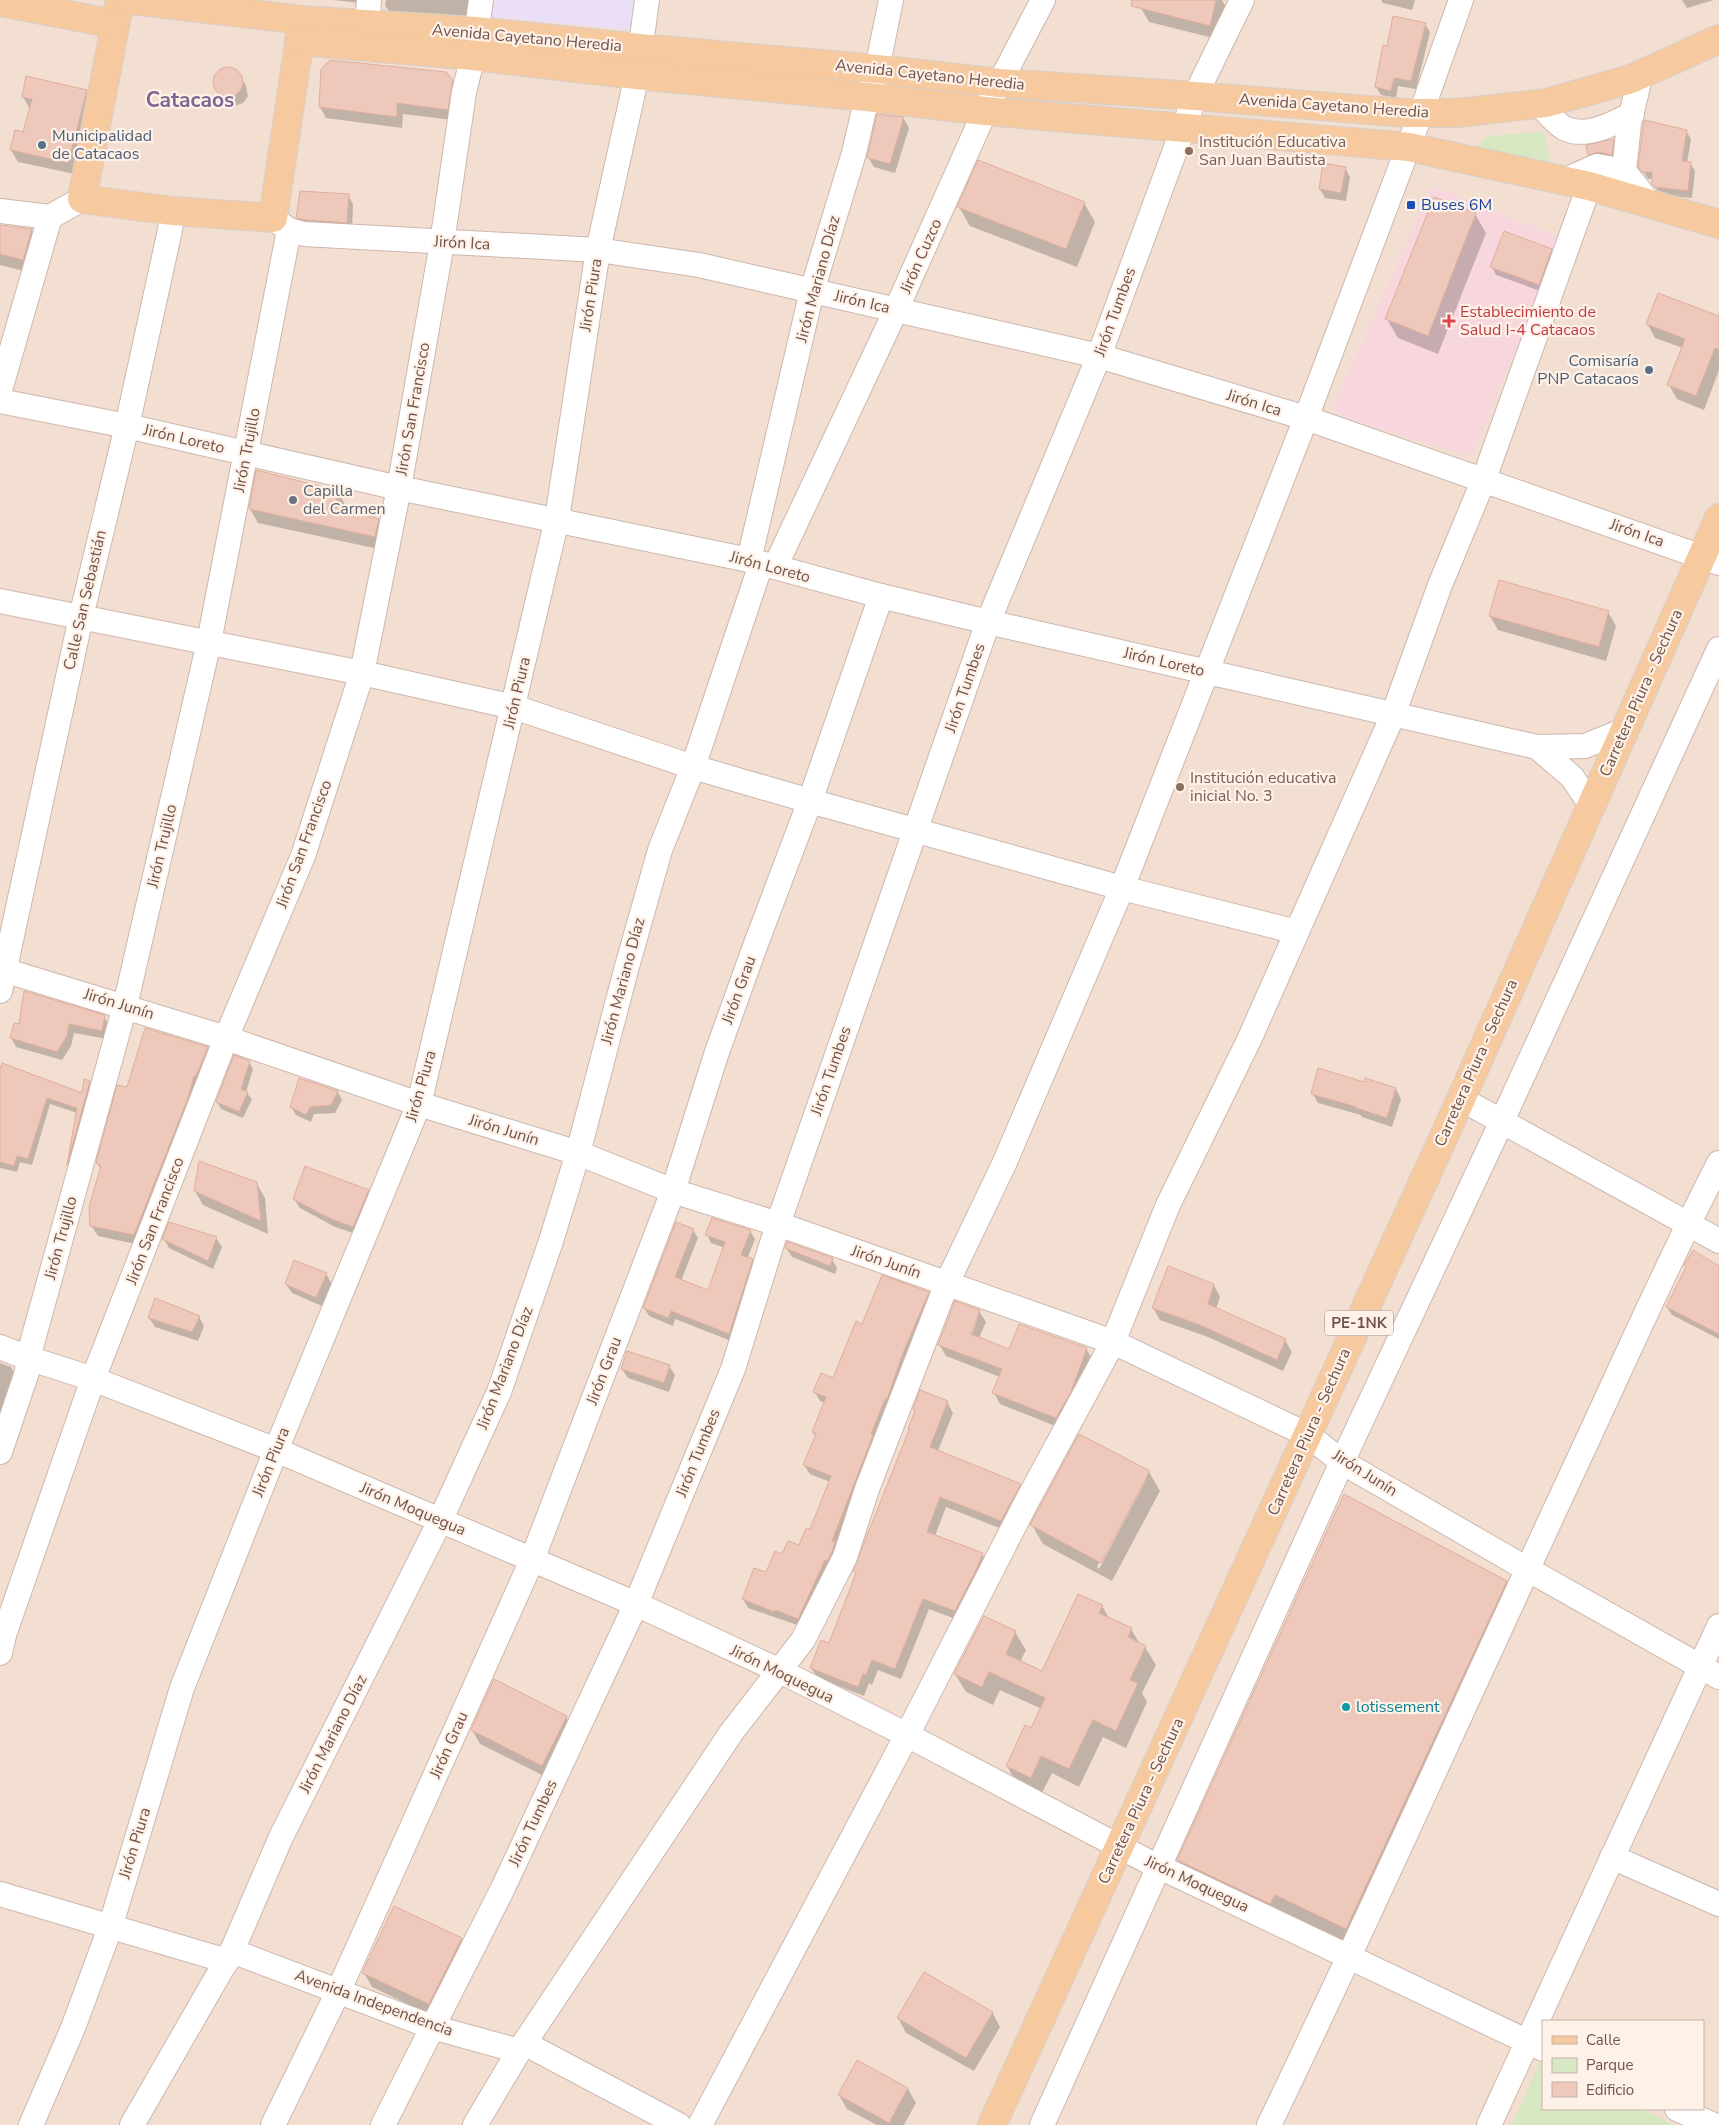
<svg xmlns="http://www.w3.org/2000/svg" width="1719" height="2125" font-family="'Nunito Sans',sans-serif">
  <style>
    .residential { fill: #f2dfd1; fill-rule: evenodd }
    .education { fill: #ebdff7 }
    .medical { fill: #f8d6de }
    .green { fill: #d6e7c2 }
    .shadow { fill: #0003; fill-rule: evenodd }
    .building { fill: #eec9bb; stroke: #e0ad9d }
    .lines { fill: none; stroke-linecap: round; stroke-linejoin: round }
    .minor-casing { stroke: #cdb7ad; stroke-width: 26 }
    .major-casing { stroke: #d7cfcc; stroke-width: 30 }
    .minor { stroke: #fff; stroke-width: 24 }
    .major { stroke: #f6c99e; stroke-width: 28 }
    .service-dot { fill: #5c6f8a; stroke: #fef2e8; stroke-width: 2 }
    .education-dot { fill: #8d6e63; stroke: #fef2e8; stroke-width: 2 }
    .transit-dot { fill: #1a4fb4; stroke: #fef2e8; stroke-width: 2 }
    .health-dot { fill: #e0444e; stroke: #fef2e8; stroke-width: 2 }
    .worship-dot { fill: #6b7280; stroke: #fef2e8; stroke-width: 2 }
    .culture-dot { fill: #0f9aa8; stroke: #fef2e8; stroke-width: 2 }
    .labels { text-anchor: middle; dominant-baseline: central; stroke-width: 4.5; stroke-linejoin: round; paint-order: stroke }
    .shield { fill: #fef2e8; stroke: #9b8379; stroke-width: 1 }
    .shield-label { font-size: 15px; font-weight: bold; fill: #71534a }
    .street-label { font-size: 16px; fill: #71534a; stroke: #fef2e8 }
    .service-label { font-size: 16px; fill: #4e5e75; stroke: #fef2e8; text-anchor: start }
    .education-label { font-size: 16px; fill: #785e54; stroke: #fef2e8; text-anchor: start }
    .transit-label { font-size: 16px; fill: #164399; stroke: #fef2e8; text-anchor: start }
    .health-label { font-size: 16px; fill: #be3a42; stroke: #fef2e8; text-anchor: start }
    .worship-label { font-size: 16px; fill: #5b616d; stroke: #fef2e8; text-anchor: start }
    .culture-label { font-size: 16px; fill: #0d838f; stroke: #fef2e8; text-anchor: start }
    .district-label { font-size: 21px; font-weight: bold; fill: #7e6694; stroke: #fef2e8 }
  </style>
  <rect width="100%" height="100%" fill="#fbeee2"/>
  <path class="residential" d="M0,0H1719V2125H0ZM1543,2021H1703V2109H1543Z"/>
  <path class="education" d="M493,0H640L635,30L490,17Z"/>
  <path class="medical" d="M1432,186L1561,238L1474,452L1465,455L1338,416L1334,405Z"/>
  <g class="green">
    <path d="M1544,132L1551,167L1472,149L1488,136Z"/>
    <path d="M1541,2060L1543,2061V2109H1641L1675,2125H1512Z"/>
  </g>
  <g class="shadow">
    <path d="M333,0H362L361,3Z"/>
    <path d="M386,0H481L473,28L394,19L385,5Z"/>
    <path d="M1142,0H1222L1226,7L1217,39L1149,22L1141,8Z"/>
    <path d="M1381,0H1415L1412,10L1383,3Z"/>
    <path d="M1682,0H1714L1687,8Z"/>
    <path d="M1425,24L1430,32L1416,89L1398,86L1396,98L1381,95L1376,87L1388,48Z"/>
    <path d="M226,69L238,72L246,86L248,96L243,103L234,106L222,99L216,89L215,81L218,73Z"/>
    <path d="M452,81L458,92L453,120L403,114L402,128L326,118L320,107Z"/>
    <path d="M86,91L93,103L75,174L18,162L11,150L23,134L30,109L23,97Z"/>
    <path d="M878,115L904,119L909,128L895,173L874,167L868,157Z"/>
    <path d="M1686,131L1691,139L1687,163H1690L1695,171L1692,198L1660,195L1653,183V179H1648L1640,167Z"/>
    <path d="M1613,141L1618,150L1617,163H1595L1589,154Z"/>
    <path d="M1345,168L1350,177L1346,201L1325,198L1320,189Z"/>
    <path d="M348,195L353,204L352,231L303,227L298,217Z"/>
    <path d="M1084,203L1095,222L1077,267L970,226L959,207Z"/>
    <path d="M1475,214L1486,233L1438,354L1398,338L1387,319Z"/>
    <path d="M0,226L32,230L40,244L31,273L0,265Z"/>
    <path d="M1551,250L1556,258L1543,292L1496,275L1492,267Z"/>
    <path d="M1719,318V370L1704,410L1677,399L1669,385L1683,348L1655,338L1647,323Z"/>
    <path d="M338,492L346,506L345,511L378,520L386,535L383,550L258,523L250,509Z"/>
    <path d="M1608,612L1616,626L1606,661L1498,630L1490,616Z"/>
    <path d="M104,1016L109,1026L107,1039L74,1033L71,1046L62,1060L16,1047L11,1038L15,1024Z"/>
    <path d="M207,1048L213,1058L140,1245L98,1236L91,1225L101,1170L97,1163L128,1089Z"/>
    <path d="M249,1062L253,1069L246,1092L252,1099L243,1118L221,1109L217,1102Z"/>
    <path d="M300,1079L338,1092L342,1100L335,1113L314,1114L311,1122L296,1115L291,1107Z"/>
    <path d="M1366,1080L1396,1089L1401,1099L1392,1127L1362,1117L1361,1115L1318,1103L1313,1094L1365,1083Z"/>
    <path d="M89,1082L93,1088L71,1169L68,1165L77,1113L50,1104L32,1165L20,1162L17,1172L0,1168V1083L83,1095Z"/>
    <path d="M257,1184L265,1198L268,1234L203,1205L195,1191Z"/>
    <path d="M368,1191L373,1200L359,1235L335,1227L300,1208L294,1199Z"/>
    <path d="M693,1230L698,1238L681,1281L709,1292L725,1248L711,1243L707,1235L750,1231L755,1239L747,1259L752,1260L756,1268L734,1342L675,1319L673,1326L649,1316L644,1308Z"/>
    <path d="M216,1238L222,1247L213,1269L169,1248L164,1239Z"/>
    <path d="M786,1248L832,1259L837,1268L835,1274L792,1257Z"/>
    <path d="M1719,1267V1339L1672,1315L1667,1307Z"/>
    <path d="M326,1274L332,1284L322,1306L292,1293L286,1284Z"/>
    <path d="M1214,1285L1220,1297L1216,1309L1285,1340L1292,1352L1283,1371L1208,1337L1160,1320L1153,1308Z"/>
    <path d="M928,1293L933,1302L837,1547L803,1627L748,1608L743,1599L783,1556L800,1547L811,1531L830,1482L810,1474L804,1465L816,1437L813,1432L825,1403L820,1401L815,1392L834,1379L863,1325Z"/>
    <path d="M979,1311L986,1322L979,1338L1010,1350L1086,1349L1093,1360L1063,1429L1000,1404L994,1393L1000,1377L946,1356L939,1344ZM976,1317H978L970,1340L967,1339Z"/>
    <path d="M199,1317L204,1326L198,1341L155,1327L149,1318Z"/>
    <path d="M0,1363L11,1367L19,1382L0,1420Z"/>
    <path d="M669,1366L675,1375L669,1392L628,1378L622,1369Z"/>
    <path d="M947,1402L953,1413L938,1451L1020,1485L1026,1495L1007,1531L946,1507L935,1536L982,1554L988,1565L961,1621L929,1609L901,1679L878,1670L872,1685L869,1683L864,1696L818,1678L811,1668L829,1644L857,1575L855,1571L910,1431L916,1412L914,1409Z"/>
    <path d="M1149,1472L1160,1491L1112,1581L1043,1544L1032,1525ZM1143,1480H1146L1099,1569L1097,1567Z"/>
    <path d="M1506,1582L1517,1601L1357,1948L1286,1914L1281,1923L1189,1879L1178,1860Z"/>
    <path d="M1102,1606L1110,1620L1131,1629L1140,1644L1145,1647L1156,1665L1142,1693L1147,1702L1126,1748L1103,1737L1079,1787L1052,1773L1041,1795L1017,1784L1007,1766L1032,1730L1042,1709L1000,1690L993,1705L966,1692L955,1674L1015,1632L1026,1650L1020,1662L1043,1673Z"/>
    <path d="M566,1717L574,1731L550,1779L480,1744L472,1730Z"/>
    <path d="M461,1939L470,1953L437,2018L372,1987L364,1973Z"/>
    <path d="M992,2012L1000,2027L974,2071L906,2033L898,2018Z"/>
    <path d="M857,2062L908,2089L916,2103L904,2125H877L847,2109L839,2095Z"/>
  </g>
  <g class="building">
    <path d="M1132,0H1216L1210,26L1131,6Z"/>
    <path d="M1393,16L1426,23L1411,81L1394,78L1391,91L1375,87L1383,45L1387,46Z"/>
    <path d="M330,60L446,72L453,80L448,110L397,103V117L319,107L321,69Z"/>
    <circle cx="228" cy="82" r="15"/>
    <path d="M26,76L87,90L68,163L10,150L15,130L23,132L32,99L22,97Z"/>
    <path d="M877,114L904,117L890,164L867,158Z"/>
    <path d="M1644,120L1687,130L1682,161L1691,162L1688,191L1655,187L1652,184V172H1642L1638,167Z"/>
    <path d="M1614,139L1612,155L1599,152L1588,155L1586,145Z"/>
    <path d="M978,160L1085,202L1066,249L957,207Z"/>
    <path d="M1323,163L1346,167L1341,193L1319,189Z"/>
    <path d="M300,191L349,194L347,223L306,220L296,218Z"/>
    <path d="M1434,197L1476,213L1428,336L1385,319Z"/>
    <path d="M0,225L32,229L23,260L0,254Z"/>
    <path d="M1504,231L1552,249L1539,285L1490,267Z"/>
    <path d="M1658,293L1719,316V349L1715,348L1696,396L1667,385L1685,339L1646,324Z"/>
    <path d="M256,470L339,491L335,507L379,519L375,537L249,509Z"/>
    <path d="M1499,580L1609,611L1599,647L1489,616Z"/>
    <path d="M24,991L105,1015L102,1031L69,1024L67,1036L57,1052L10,1038L14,1023L19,1024Z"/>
    <path d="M145,1028L208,1047L196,1076H194L188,1098L134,1235L90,1226L89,1207L101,1166L96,1163L117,1085L127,1087Z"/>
    <path d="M234,1055L250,1061L241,1089L248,1092L239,1112L216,1102Z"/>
    <path d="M2,1063L82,1093L84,1079L90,1081L67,1165L77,1108L47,1098L28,1159L17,1156L14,1166L0,1162V1066H2Z"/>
    <path d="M1318,1068L1364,1082L1365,1078L1396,1088L1387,1118L1356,1108V1107L1311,1094Z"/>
    <path d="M299,1078L338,1091L331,1105L310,1107L306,1115L290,1107Z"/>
    <path d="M199,1161L257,1182L261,1221L194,1191Z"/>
    <path d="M305,1166L369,1190L353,1227L329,1218L293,1199Z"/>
    <path d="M712,1218L751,1230L741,1255L753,1259L729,1334L671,1311L668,1318L643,1308L676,1222L694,1229L675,1277L708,1290L725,1242L705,1235Z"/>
    <path d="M169,1222L217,1237L208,1261L162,1239Z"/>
    <path d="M787,1242L833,1258L830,1266L785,1248Z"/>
    <path d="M1693,1250L1719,1266V1334L1666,1307L1686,1267L1684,1265Z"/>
    <path d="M294,1260L327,1273L316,1298L285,1284Z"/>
    <path d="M1168,1266L1214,1284L1208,1304L1286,1339L1277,1360L1200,1325L1152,1308Z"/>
    <path d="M882,1275L929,1292L903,1353L887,1399H885L871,1434L873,1435L832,1541L835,1542L832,1552L827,1561L825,1560L798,1619L775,1610L774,1612L742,1599L754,1568L766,1572L775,1551L782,1554L788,1541L799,1545L806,1528L810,1529L831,1476L803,1465L816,1434L812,1432L826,1397L813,1392L821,1373L833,1378L856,1321L862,1324Z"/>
    <path d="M155,1298L200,1316L192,1332L148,1318Z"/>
    <path d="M955,1301L980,1310L971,1334L1009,1349L1019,1324L1087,1348L1071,1392L1056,1418L992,1393L1002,1369L938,1345Z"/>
    <path d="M627,1351L670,1365L664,1383L621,1369Z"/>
    <path d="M920,1390L948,1401L930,1447L1021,1484L1001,1521L940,1497L927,1532L983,1553L976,1570L955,1611L923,1599L895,1669L872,1660L866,1675L863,1674L858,1687L810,1668L821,1640L829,1643L848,1594L856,1573L853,1571L909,1430L908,1429L915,1410L913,1409Z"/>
    <path d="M1079,1434L1150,1471L1101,1563L1030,1525Z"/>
    <path d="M1344,1494L1507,1581L1346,1929L1275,1895L1270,1904L1177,1860Z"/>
    <path d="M1078,1594L1103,1605L1099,1613L1132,1628L1128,1637L1146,1646L1130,1680L1138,1683L1116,1731L1093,1720L1069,1769L1041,1756L1031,1778L1006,1766L1025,1725L1031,1728L1045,1698L989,1672L982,1687L954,1674L984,1616L1016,1631L1006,1654L1042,1671Z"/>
    <path d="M494,1679L567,1716L542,1766L471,1730Z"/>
    <path d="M394,1906L462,1938L429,2004L362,1973Z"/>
    <path d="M924,1972L993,2012L966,2058L897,2018Z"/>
    <path d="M857,2060L908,2088L889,2123L838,2095Z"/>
  </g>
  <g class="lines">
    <defs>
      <g id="minor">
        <path d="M367,25L369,0"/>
        <path d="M1538,103C1546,111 1555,123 1564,128C1585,139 1613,124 1632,114"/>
        <path d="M1624,171L1629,124L1641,74"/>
        <path d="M1563,181L1597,166L1624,171L1651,205"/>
        <path d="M0,211L50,217L82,199"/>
        <path d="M273,218L289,230L304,234L598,250L699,265L1099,356L1306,418L1719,563"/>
        <path d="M0,390L50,217"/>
        <path d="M0,401L127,426L399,488L749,560L881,596L988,622L1537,747L1585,746L1627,729"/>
        <path d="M749,560L812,291L854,153L867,97L877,69L891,0"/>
        <path d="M775,567L896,310L985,111L1043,0"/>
        <path d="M0,601L362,673L514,707L693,767L810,801L1122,888L1297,932"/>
        <path d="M1537,747L1572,777L1591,805"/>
        <path d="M0,969L226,1038L419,1104L578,1153L673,1191L778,1224L1113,1342L1308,1435L1342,1462L1527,1569L1719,1677"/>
        <path d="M0,991L81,617L127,426L170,230L173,211"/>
        <path d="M1461,1099L1719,1241"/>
        <path d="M0,1347L28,1358L93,1379L276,1450L636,1604L780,1671L907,1735L1147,1861L1543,2049"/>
        <path d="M0,1452L27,1372L28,1358L125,1006L209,642L289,230"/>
        <path d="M0,1653L4,1635L93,1379L226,1038L303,856L362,673L399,488L442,243L464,92L473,56L481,0"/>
        <path d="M1612,1857L1719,1904"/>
        <path d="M0,1894L227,1961"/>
        <path d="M232,1951L432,2027L519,2051"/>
        <path d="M524,2043L679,2125"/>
        <path d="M1677,2109L1714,2125"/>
        <path d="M31,2125L73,2028L110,1928L182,1688L276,1450L419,1104L557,519L598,250L637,75L647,0"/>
        <path d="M132,2125L232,1951L281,1837L440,1521L499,1392L551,1241L578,1153L626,970L660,850L693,767L761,564"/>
        <path d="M273,2125L338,1992L532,1560L673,1191L716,1055L754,949L810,801L881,596"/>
        <path d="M383,2125L502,1890L636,1604L733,1369L778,1224L988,622L1099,356L1195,96L1242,0"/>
        <path d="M475,2125L519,2051L731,1733L803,1640L845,1557L867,1489L947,1283L1004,1164L1122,888L1306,418L1421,113L1461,0"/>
        <path d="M700,2125L907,1735L1026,1503L1113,1342L1168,1205L1249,1040L1393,715L1440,585L1484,479L1589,186"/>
        <path d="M1042,2125L1342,1462L1502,1121L1719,649"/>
        <path d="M1269,2125C1377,1902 1477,1676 1582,1452C1627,1355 1670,1258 1719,1163"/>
        <path d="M1489,2125L1719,1626"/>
      </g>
      <g id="major">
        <path d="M120,0L82,199L173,211L273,218L302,24"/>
        <path d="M131,0L302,20L475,31L639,48L877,69L1000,83L1195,96L1406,113H1457L1546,103L1631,79L1719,39"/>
        <path d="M0,2L115,24"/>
        <path d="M299,41L473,56L637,75L867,97L985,111L1409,147L1589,186L1719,224"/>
        <path d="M992,2125L1461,1099L1719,518"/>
      </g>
    </defs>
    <use href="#minor" class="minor-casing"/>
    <use href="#major" class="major-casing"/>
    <use href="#minor" class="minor"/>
    <use href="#major" class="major"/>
  </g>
  <g class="service-dot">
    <circle cx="42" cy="145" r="5"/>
    <circle cx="1649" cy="370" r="5"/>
  </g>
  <g class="education-dot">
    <circle cx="1189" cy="151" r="5"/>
    <circle cx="1180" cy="787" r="5"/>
  </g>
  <rect class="transit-dot" x="1406" y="200" width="10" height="10" rx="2.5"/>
  <path class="health-dot" d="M1446.5 313.5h5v5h5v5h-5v5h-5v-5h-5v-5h5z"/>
  <circle class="worship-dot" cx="293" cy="500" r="5"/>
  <circle class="culture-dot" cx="1346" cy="1707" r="5"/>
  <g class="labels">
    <rect class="shield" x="1325" y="1310.5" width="68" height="25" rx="4"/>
    <g class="shield-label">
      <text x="1359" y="1323">PE-1NK</text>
    </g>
    <g class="street-label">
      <text transform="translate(527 38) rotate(5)">Avenida Cayetano Heredia</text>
      <text transform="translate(930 75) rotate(6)">Avenida Cayetano Heredia</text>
      <text transform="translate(1334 106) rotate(4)">Avenida Cayetano Heredia</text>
      <text transform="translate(462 243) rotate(3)">Jirón Ica</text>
      <text transform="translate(921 256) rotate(-66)">Jirón Cuzco</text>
      <text transform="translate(818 279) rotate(-75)">Jirón Mariano Díaz</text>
      <text transform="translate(591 295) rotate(-81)">Jirón Piura</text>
      <text transform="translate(862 302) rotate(13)">Jirón Ica</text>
      <text transform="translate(1115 312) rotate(-70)">Jirón Tumbes</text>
      <text transform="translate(1254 403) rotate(17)">Jirón Ica</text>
      <text transform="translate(413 409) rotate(-80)">Jirón San Francisco</text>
      <text transform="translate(184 439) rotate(13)">Jirón Loreto</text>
      <text transform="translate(247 450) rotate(-79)">Jirón Trujillo</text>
      <text transform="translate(1637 533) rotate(19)">Jirón Ica</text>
      <text transform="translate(770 567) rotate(15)">Jirón Loreto</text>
      <text transform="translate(85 600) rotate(-77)">Calle San Sebastián</text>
      <text transform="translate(1164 662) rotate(13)">Jirón Loreto</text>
      <text transform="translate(965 688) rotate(-71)">Jirón Tumbes</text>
      <text transform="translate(517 693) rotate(-77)">Jirón Piura</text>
      <text transform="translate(1641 693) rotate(-66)">Carretera Piura - Sechura</text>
      <text transform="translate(304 844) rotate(-70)">Jirón San Francisco</text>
      <text transform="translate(162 846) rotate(-77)">Jirón Trujillo</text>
      <text transform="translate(623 981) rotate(-75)">Jirón Mariano Díaz</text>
      <text transform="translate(739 990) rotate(-70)">Jirón Grau</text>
      <text transform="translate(119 1004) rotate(17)">Jirón Junín</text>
      <text transform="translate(1476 1063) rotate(-66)">Carretera Piura - Sechura</text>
      <text transform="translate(831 1071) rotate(-71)">Jirón Tumbes</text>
      <text transform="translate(421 1086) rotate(-74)">Jirón Piura</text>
      <text transform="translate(504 1130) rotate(17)">Jirón Junín</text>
      <text transform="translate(155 1221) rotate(-69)">Jirón San Francisco</text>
      <text transform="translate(61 1238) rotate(-75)">Jirón Trujillo</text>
      <text transform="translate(886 1262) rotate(19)">Jirón Junín</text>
      <text transform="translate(505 1368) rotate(-69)">Jirón Mariano Díaz</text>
      <text transform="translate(604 1371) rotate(-69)">Jirón Grau</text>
      <text transform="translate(1309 1432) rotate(-66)">Carretera Piura - Sechura</text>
      <text transform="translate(698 1453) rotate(-68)">Jirón Tumbes</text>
      <text transform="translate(271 1462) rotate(-68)">Jirón Piura</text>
      <text transform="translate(1365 1473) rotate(32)">Jirón Junín</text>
      <text transform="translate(413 1509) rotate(23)">Jirón Moquegua</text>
      <text transform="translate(782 1674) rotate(26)">Jirón Moquegua</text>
      <text transform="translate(333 1734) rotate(-63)">Jirón Mariano Díaz</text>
      <text transform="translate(449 1745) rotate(-66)">Jirón Grau</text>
      <text transform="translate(1141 1801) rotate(-65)">Carretera Piura - Sechura</text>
      <text transform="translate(533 1823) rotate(-65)">Jirón Tumbes</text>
      <text transform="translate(135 1843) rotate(-73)">Jirón Piura</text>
      <text transform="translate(1197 1884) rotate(25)">Jirón Moquegua</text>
      <text transform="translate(374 2003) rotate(20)">Avenida Independencia</text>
    </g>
    <g class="service-label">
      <text x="52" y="136">Municipalidad<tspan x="52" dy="18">de Catacaos</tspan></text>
      <text x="1639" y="361" text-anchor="end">Comisaría<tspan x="1639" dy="18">PNP Catacaos</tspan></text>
    </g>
    <g class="education-label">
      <text x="1199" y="142">Institución Educativa<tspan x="1199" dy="18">San Juan Bautista</tspan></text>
      <text x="1190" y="778">Institución educativa<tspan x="1190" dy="18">inicial No. 3</tspan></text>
    </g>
    <g class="transit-label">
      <text x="1421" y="205">Buses 6M</text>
    </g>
    <g class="health-label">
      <text x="1460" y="312">Establecimiento de<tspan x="1460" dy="18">Salud I-4 Catacaos</tspan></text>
    </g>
    <g class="worship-label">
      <text x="303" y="491">Capilla<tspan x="303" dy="18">del Carmen</tspan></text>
    </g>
    <g class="culture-label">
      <text x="1356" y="1707">lotissement</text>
    </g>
    <g class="district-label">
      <text x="190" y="100">Catacaos</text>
    </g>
  </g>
  <rect x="1542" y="2020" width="162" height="90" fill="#fef2e8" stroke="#c6b2a9"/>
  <rect x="1552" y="2036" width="25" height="8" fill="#f6c99e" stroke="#c6b2a9"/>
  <text x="1586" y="2045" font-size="15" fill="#71534a">Calle</text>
  <rect x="1552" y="2058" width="25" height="15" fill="#d6e7c2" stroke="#c6b2a9"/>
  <text x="1586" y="2070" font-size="15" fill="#71534a">Parque</text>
  <rect x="1552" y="2082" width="25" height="15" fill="#eec9bb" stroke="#c6b2a9"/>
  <text x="1586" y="2095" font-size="15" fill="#71534a">Edificio</text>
</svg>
